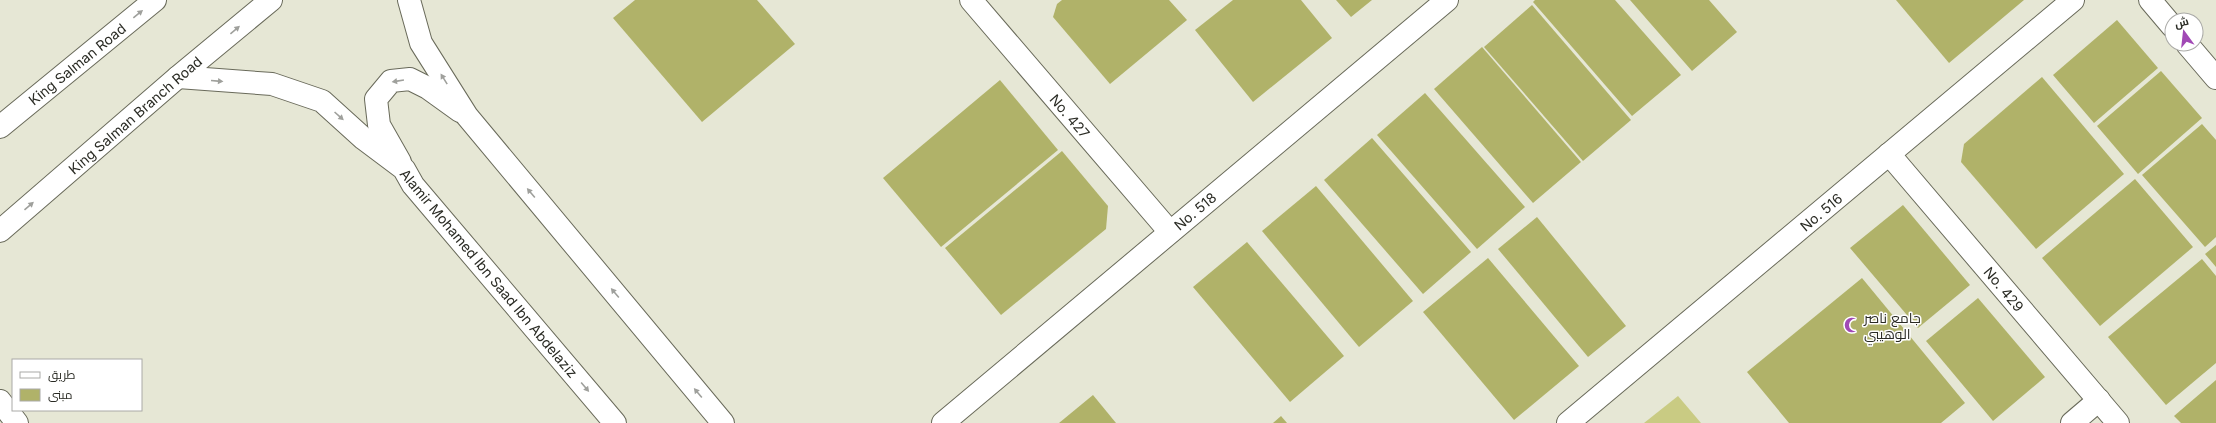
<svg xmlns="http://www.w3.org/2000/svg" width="2216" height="423" font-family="Inter,Cairo,sans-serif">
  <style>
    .green { fill: #c9cb83 }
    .building { fill: #b0b269 }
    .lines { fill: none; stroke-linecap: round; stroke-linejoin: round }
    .minor-casing { stroke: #696a5a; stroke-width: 24 }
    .secondary-casing { stroke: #696a5a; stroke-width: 24 }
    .primary-casing { stroke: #696a5a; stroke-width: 24 }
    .trunk-casing { stroke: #696a5a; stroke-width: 24 }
    .minor { stroke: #fff; stroke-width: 22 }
    .secondary { stroke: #fff; stroke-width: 22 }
    .primary { stroke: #fff; stroke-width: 22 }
    .trunk { stroke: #fff; stroke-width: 22 }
    .oneway { fill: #9fa09c }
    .labels { text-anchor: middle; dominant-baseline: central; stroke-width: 3; stroke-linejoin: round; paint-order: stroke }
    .street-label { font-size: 14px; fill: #2a2b24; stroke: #fff }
    .poi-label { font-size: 14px; fill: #2a2b24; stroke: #fff; text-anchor: start }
  </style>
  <rect width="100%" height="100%" fill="#e6e7d5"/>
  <path class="green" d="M1678,396L1701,423H1644Z"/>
  <g class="building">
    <path d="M635,0H757L795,44L702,122L613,18Z"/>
    <path d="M1062,0H1169L1187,20L1110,84L1053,17L1057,4Z"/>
    <path d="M1233,0H1301L1332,38L1253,102L1195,30Z"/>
    <path d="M1336,0H1372L1351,17Z"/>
    <path d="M1535,0H1615L1681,75L1632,116L1533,2Z"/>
    <path d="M1630,0H1709L1737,32L1692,71Z"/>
    <path d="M1896,0H2024L1949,63Z"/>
    <path d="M1532,5L1631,120L1583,161L1484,47Z"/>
    <path d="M2117,20L2158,68L2094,123L2053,75Z"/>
    <path d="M1482,47L1581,162L1533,203L1434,89Z"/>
    <path d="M2161,71L2202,118L2138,174L2097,126Z"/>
    <path d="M2042,77L2124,174L2036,249L1961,162L1964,144Z"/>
    <path d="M1000,80L1058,150L941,247L883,178Z"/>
    <path d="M1425,93L1525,207L1477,249L1377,135Z"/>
    <path d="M2202,124L2216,140V237L2205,247L2142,175Z"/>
    <path d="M1372,138L1471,252L1423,294L1324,180Z"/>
    <path d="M1062,151L1108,206L1106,229L1001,315L945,248Z"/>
    <path d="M2135,179L2193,247L2100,326L2042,258Z"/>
    <path d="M1316,186L1413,301L1359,347L1262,231Z"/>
    <path d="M1903,205L1970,285L1918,328L1850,248Z"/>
    <path d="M1537,217L1626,326L1588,357L1498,249Z"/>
    <path d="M1247,242L1344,356L1290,402L1193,287Z"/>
    <path d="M2216,245V267L2205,254Z"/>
    <path d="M1488,258L1579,366L1514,420L1423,312Z"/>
    <path d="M2202,259L2216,276V363L2166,405L2108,337Z"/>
    <path d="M1862,278L1965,403L1941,423H1789L1747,372Z"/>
    <path d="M1978,298L2045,377L1993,421L1926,341Z"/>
    <path d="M2216,380V423H2181L2174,416Z"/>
    <path d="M1093,395L1116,423H1059Z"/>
    <path d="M1281,416L1287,423H1273Z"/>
  </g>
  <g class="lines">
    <defs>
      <g id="minor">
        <path d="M971,0L1170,232"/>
        <path d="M2150,0L2172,26"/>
        <path d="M2187,44L2216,78"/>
        <path d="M1889,154L2118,423"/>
        <path d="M0,401L17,423"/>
        <path d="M943,423L1447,0"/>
        <path d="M1568,423L2073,0"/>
        <path d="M2072,423L2099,400"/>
      </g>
      <g id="secondary">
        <path d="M409,0L421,43L467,116L723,423"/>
        <path d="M178,77L272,84L322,101L364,139L404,169L413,185L615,423"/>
        <path d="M400,162L379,125L376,99L391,81L410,79L428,88L460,111"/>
      </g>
      <path id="primary" d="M0,231L178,77L271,0"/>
      <path id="trunk" d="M0,127L155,0"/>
    </defs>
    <use href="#minor" class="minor-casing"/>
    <use href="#secondary" class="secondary-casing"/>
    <use href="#primary" class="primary-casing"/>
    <use href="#trunk" class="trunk-casing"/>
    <use href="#minor" class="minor"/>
    <use href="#secondary" class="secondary"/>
    <use href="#primary" class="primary"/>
    <use href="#trunk" class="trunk"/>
  </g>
  <defs><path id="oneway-solid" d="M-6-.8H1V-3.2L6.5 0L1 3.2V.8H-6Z"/></defs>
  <g class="oneway">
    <use href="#oneway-solid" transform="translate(138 14) rotate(-39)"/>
    <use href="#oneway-solid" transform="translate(235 30) rotate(-40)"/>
    <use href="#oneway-solid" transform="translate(444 79) rotate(-122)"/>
    <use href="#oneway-solid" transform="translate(217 81) rotate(5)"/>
    <use href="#oneway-solid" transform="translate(398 81) rotate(171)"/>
    <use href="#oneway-solid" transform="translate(339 116) rotate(42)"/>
    <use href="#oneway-solid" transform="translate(531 193) rotate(-130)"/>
    <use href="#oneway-solid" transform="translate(29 206) rotate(-41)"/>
    <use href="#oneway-solid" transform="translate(615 293) rotate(-130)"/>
    <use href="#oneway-solid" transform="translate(585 387) rotate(50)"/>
    <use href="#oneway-solid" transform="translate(698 393) rotate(-130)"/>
  </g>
  <defs>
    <symbol id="mosque-bare" viewBox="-9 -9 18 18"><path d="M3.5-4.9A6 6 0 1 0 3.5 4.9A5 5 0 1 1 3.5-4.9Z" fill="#a149b5" stroke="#fff" stroke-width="2.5" paint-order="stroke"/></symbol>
  </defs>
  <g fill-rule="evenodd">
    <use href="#mosque-bare" x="1841" y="314" width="22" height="22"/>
  </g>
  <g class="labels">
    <g class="street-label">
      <text transform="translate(77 64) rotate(-39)">King Salman Road</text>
      <text transform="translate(135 115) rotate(-41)">King Salman Branch Road</text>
      <text transform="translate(1070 116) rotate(49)">No. 427</text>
      <text transform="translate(1195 211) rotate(-40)">No. 518</text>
      <text transform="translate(1821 212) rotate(-40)">No. 516</text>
      <text transform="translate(489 273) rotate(50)">Alamir Mohamed Ibn Saad Ibn Abdelaziz</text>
      <text transform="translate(2004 289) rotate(50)">No. 429</text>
    </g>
    <g class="poi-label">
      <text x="1864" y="317">جامع ناصر<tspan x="1864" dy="16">الوهيبي</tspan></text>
    </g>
  </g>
  <rect x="12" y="359" width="130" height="52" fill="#ffffff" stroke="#aaaaa7"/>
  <rect x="20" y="372" width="20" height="6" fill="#ffffff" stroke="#aaaaa7"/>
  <text x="48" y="379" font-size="12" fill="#2a2b24">طريق</text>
  <rect x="20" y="389" width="20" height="12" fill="#b0b269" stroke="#aaaaa7"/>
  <text x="48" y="399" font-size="12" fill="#2a2b24">مبنى</text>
  <g transform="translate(2184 32) rotate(345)"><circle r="19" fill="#ffffff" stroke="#aaaaa7"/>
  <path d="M0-3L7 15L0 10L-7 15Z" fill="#a149b5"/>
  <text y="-6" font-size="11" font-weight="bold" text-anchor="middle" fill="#2a2b24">ش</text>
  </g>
</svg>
